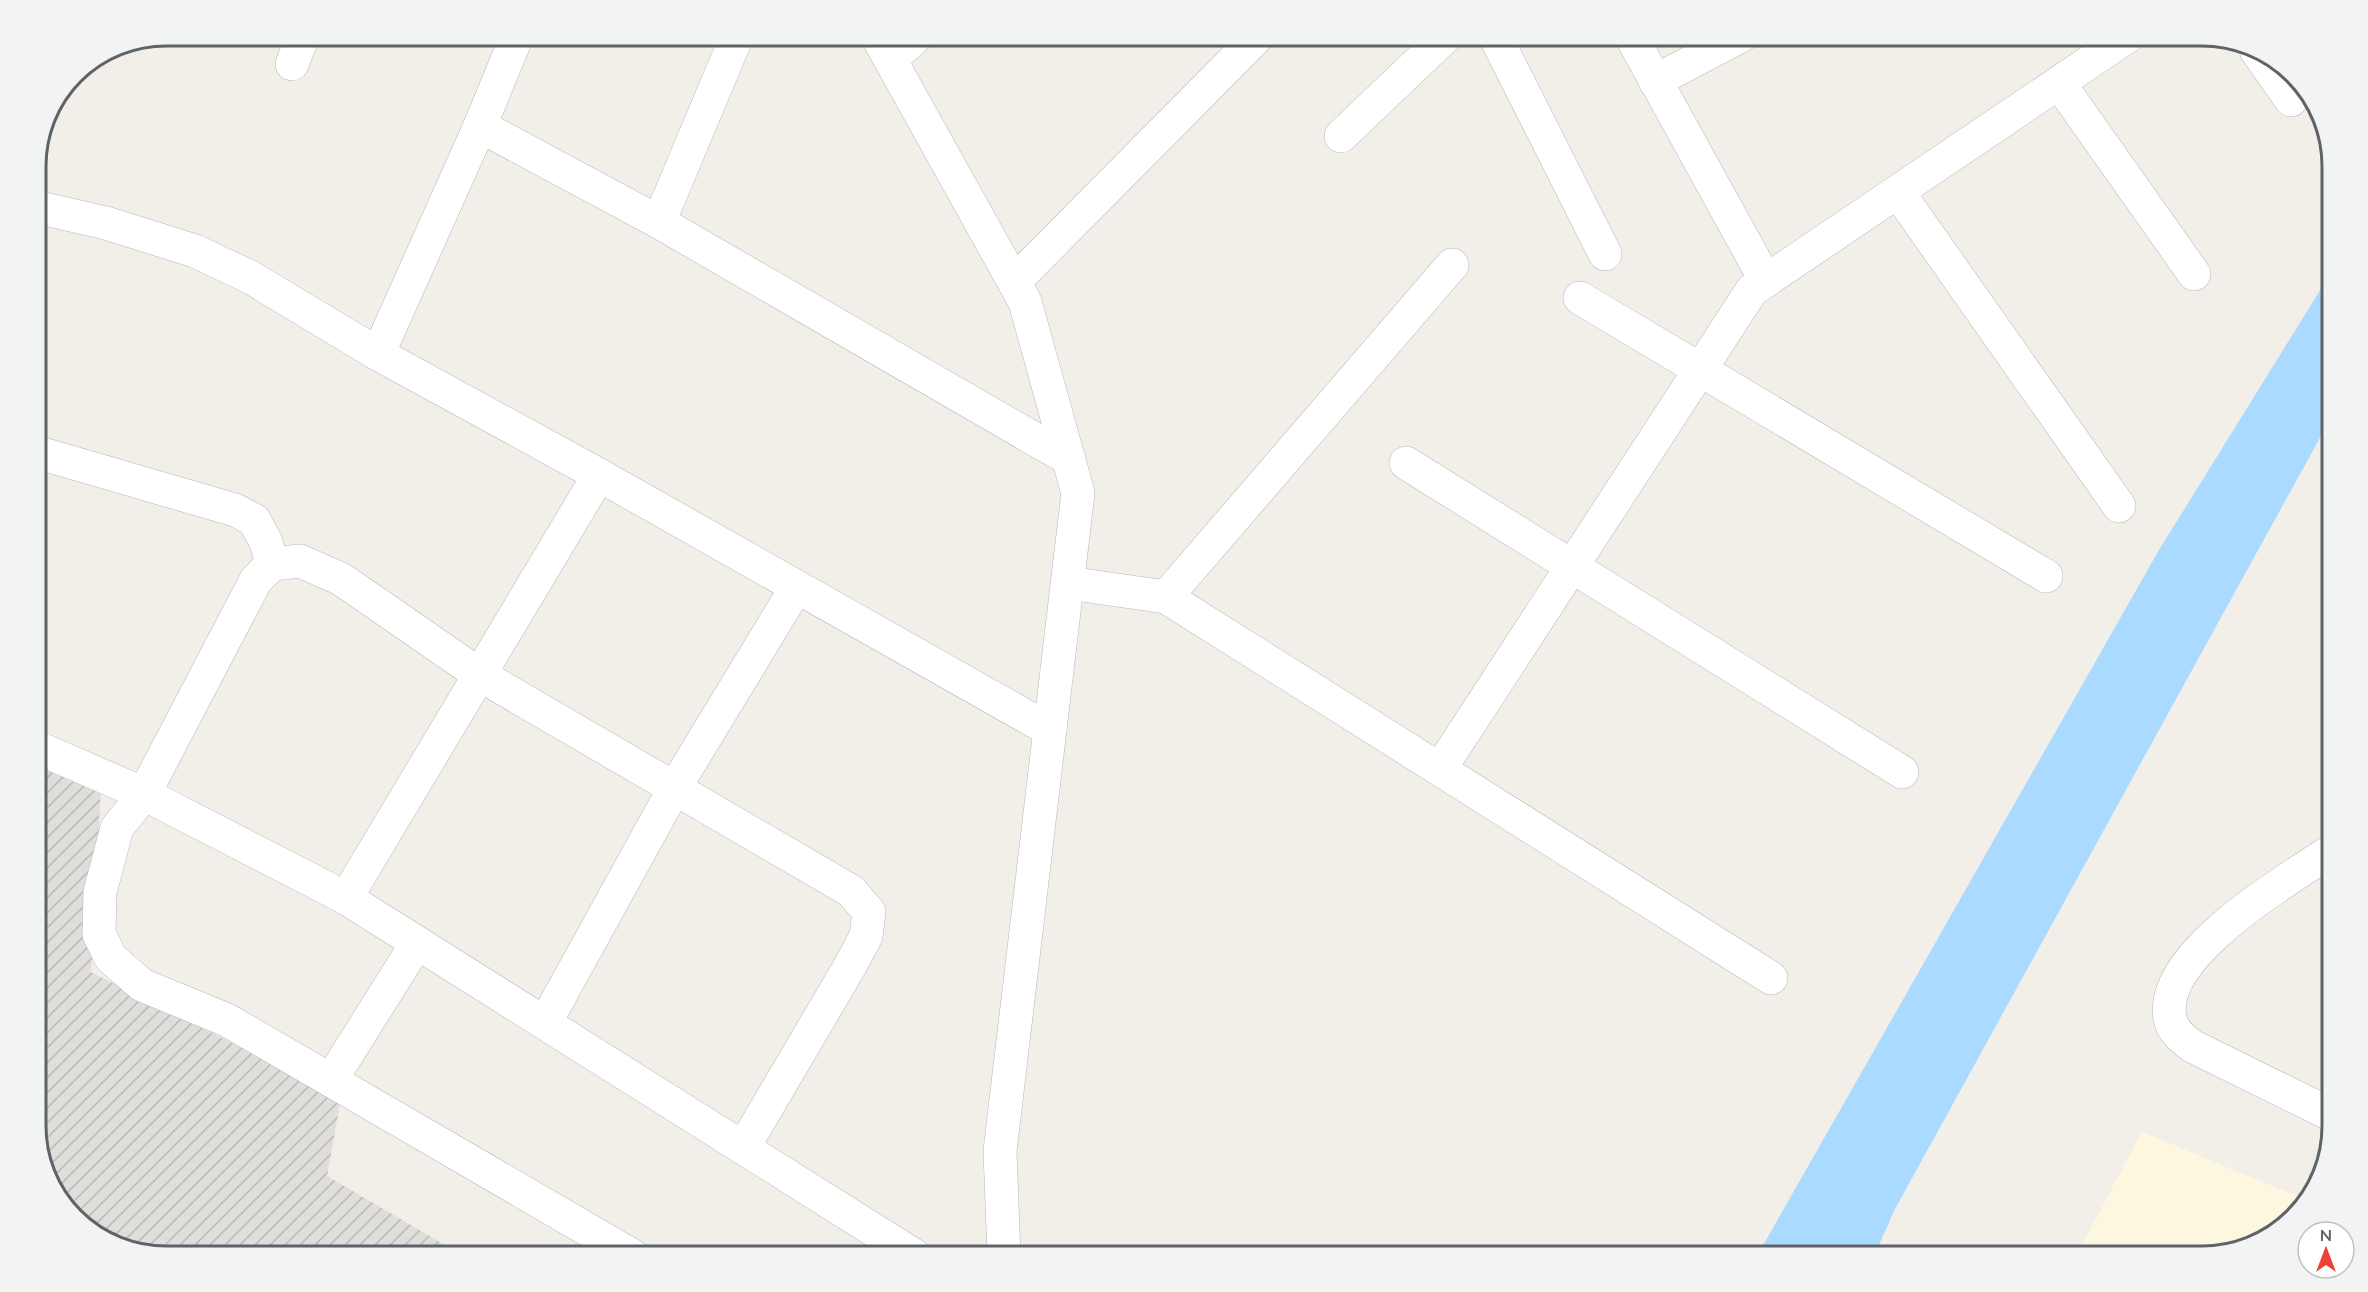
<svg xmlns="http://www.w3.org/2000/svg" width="2368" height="1292" font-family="Lato,sans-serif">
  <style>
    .commercial { fill: #fef7e0 }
    .industrial { fill: url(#industrial-furrows) }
    .water { fill: #aadaff }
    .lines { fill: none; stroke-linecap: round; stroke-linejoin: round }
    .street-casing { stroke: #b5b8bc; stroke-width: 34 }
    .street { stroke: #fff; stroke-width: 33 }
    .rim { fill: none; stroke: #5f6368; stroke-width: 3 }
  </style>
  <defs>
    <pattern id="industrial-furrows" width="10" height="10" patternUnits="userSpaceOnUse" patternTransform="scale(1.5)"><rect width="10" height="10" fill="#e0deda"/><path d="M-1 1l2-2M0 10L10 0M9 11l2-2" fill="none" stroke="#b9b8b5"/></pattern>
  </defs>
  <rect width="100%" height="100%" fill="#f1efe8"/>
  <path class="commercial" d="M2142,1132L2306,1200L2267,1238L2202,1256H2076Z"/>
  <path class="industrial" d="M36,761L101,787L91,972L341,1098L327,1176L464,1256H166L102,1239L54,1191L36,1134Z"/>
  <path class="water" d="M2332,271V416L1895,1209L1874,1256H1757L2159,550Z"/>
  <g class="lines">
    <defs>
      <g id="street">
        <path d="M877,36L1025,302L1078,493L1000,1151L1004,1256"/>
        <path d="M1495,36L1605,254"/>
        <path d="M1631,36L1766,281"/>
        <path d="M2256,50L2291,100"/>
        <path d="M891,60L916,36"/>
        <path d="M292,64L303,36"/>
        <path d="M1655,81L1741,36"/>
        <path d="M2059,83L2194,274"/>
        <path d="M480,126L659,222L1069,459"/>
        <path d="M1341,136L1446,36"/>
        <path d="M1898,192L2119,506"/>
        <path d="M36,207L106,223L195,251L250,277L378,354L599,475L1050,730"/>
        <path d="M659,222L737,36"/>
        <path d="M1014,282L1258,36"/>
        <path d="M1580,298L2046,576"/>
        <path d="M378,354L480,126L517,36"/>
        <path d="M36,452L235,510L254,520L266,542L272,564"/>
        <path d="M1406,463L1902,772"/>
        <path d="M1068,583L1166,597L1771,978"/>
        <path d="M1166,597L1452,265"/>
        <path d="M36,747L144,794L346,898L915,1256"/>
        <path d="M1440,769L1752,290L2128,36"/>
        <path d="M2332,850C2287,881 2158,954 2170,1018C2172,1031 2183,1039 2192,1046L2332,1115"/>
        <path d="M346,898L599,475"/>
        <path d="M545,1023L674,789L796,588"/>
        <path d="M331,1080L417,943"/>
        <path d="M633,1256L227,1020L142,985L111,958L99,934L100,892L117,828L144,794L256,580L272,564L300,561L341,579L480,675L851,891L869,912L866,936L850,966L743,1148"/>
      </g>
    </defs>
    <use href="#street" class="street-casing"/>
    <use href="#street" class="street"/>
  </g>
  <path d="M0 0H2368V1292H0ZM166 46H2202A120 120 0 0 1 2322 166V1126A120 120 0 0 1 2202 1246H166A120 120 0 0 1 46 1126V166A120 120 0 0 1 166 46Z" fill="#f2f3f3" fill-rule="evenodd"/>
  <path class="rim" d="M166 46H2202A120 120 0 0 1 2322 166V1126A120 120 0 0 1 2202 1246H166A120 120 0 0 1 46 1126V166A120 120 0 0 1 166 46Z"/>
  <g transform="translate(2326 1250)"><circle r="28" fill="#ffffff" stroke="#bfc1c3" stroke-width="1.5"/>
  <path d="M0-4.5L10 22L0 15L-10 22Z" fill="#ea4335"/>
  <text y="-9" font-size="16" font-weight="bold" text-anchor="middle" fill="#5f6368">N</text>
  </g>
</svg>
